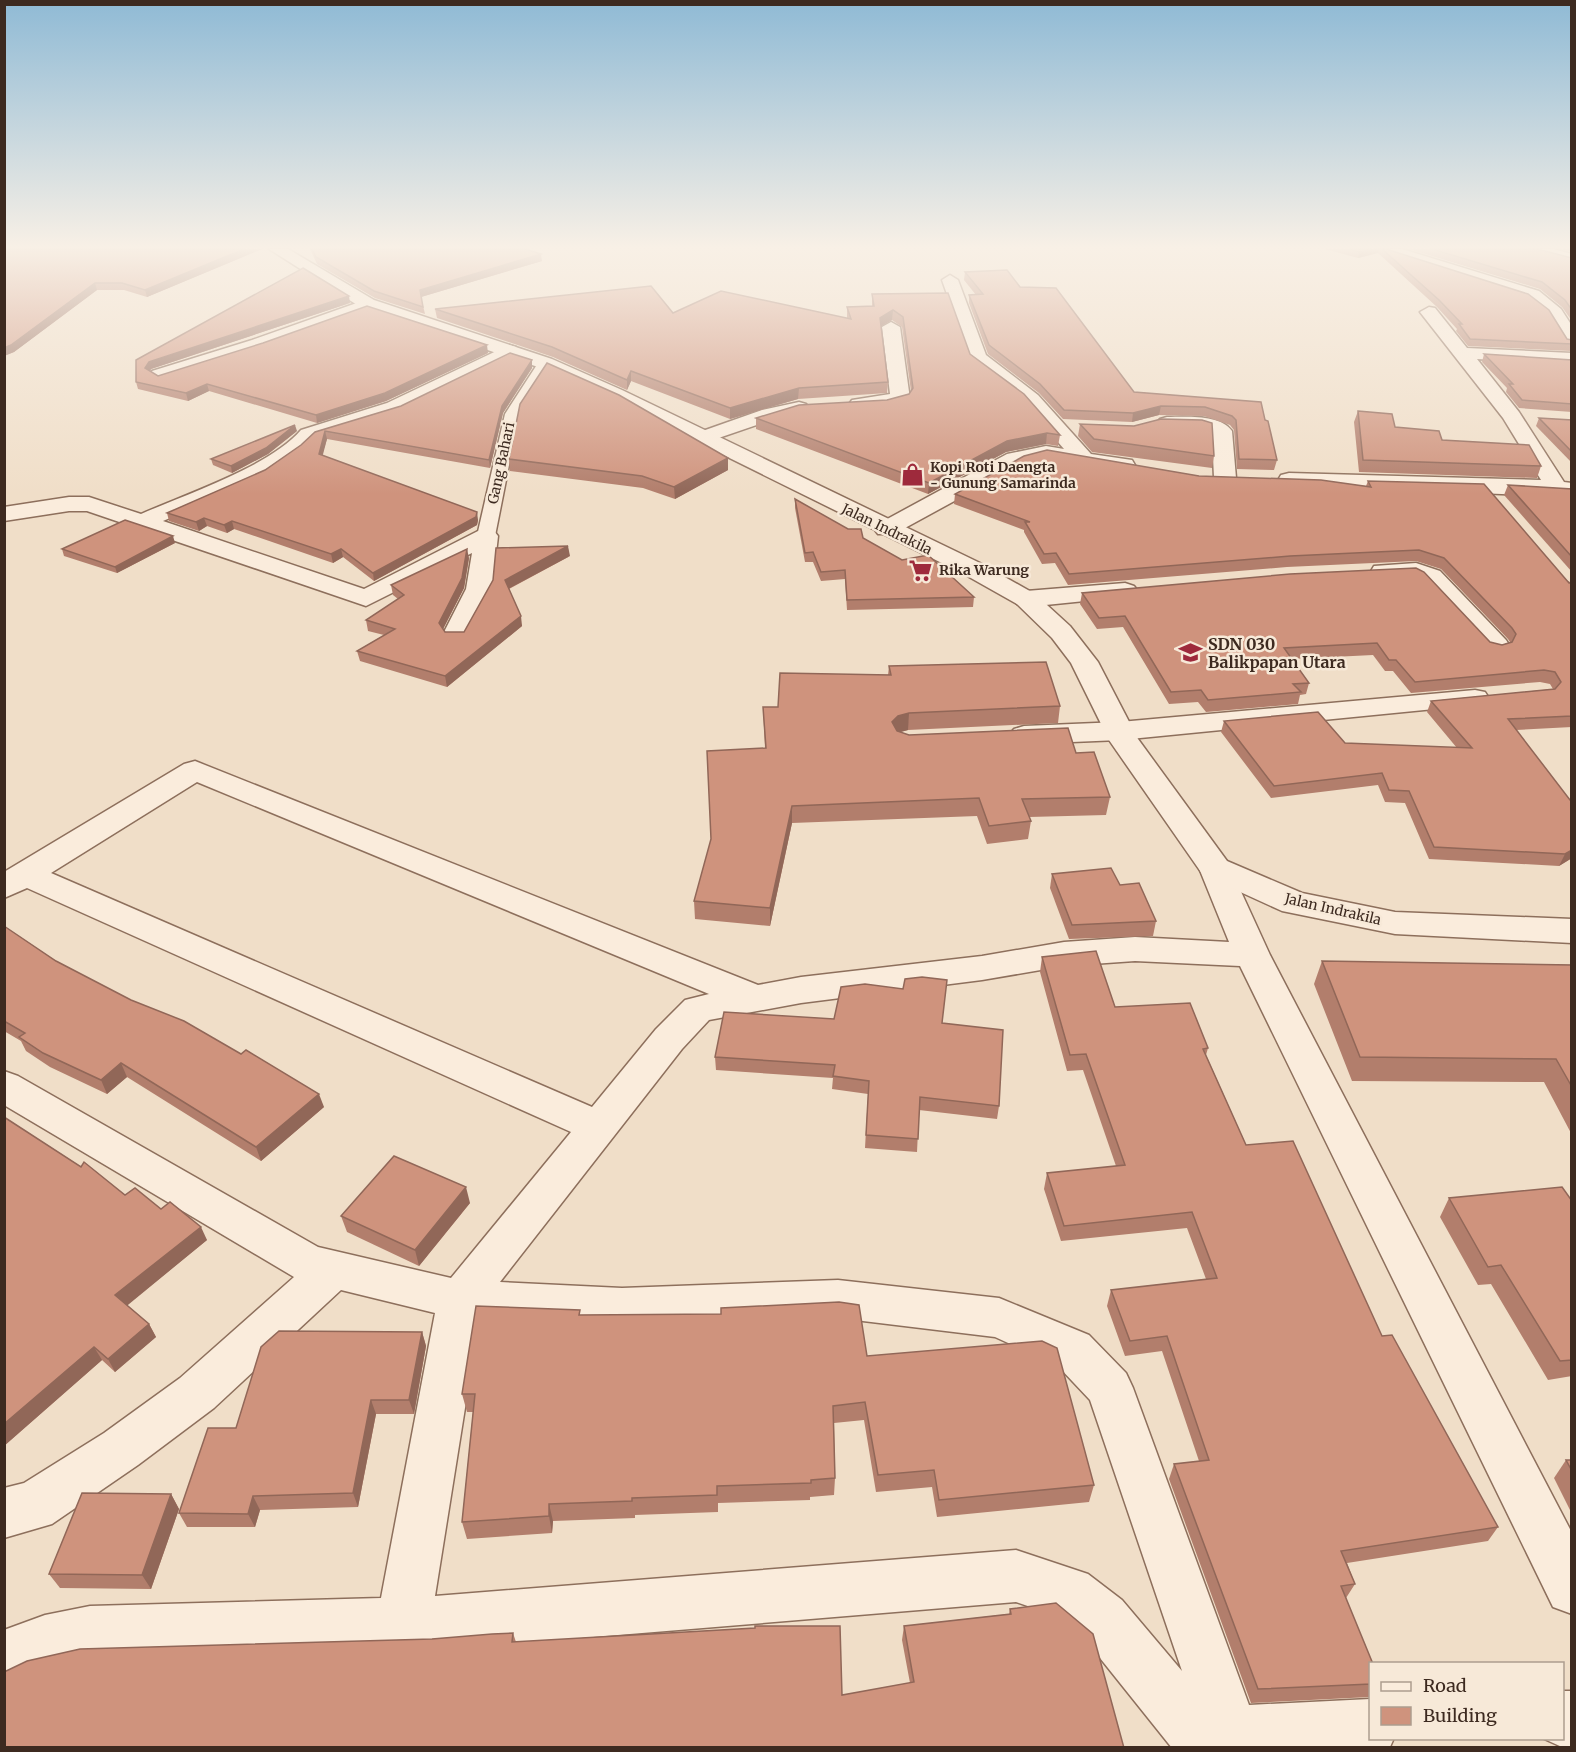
<svg xmlns="http://www.w3.org/2000/svg" width="1576" height="1752" font-family="Merriweather,serif">
  <style>
    .lines { fill: none; stroke-linecap: round; stroke-linejoin: round }
    .service-casing { stroke: #8d6f5c; stroke-width: 3 }
    .minor-casing { stroke: #8d6f5c; stroke-width: 3 }
    .tertiary-casing { stroke: #8d6f5c; stroke-width: 3 }
    .service { fill: #faecdc; fill-rule: evenodd }
    .minor { fill: #faecdc; fill-rule: evenodd }
    .tertiary { fill: #faecdc; fill-rule: evenodd }
    .wall { fill: #b27e6c }
    .shaded-wall { fill: #916758 }
    .building { fill: #cf937d; stroke: #916758; stroke-width: 1.5 }
    .labels { text-anchor: middle; dominant-baseline: central; stroke-width: 5; stroke-linejoin: round; paint-order: stroke }
    .far-street-label { font-size: 14px; fill: #3d2a20; stroke: #f7e9d8 }
    .far-poi-label { font-size: 14px; font-weight: bold; fill: #3d2a20; stroke: #f7e9d8; text-anchor: start }
    .poi-label { font-size: 16px; font-weight: bold; fill: #3d2a20; stroke: #f7e9d8; text-anchor: start }
  </style>
  <rect width="100%" height="100%" fill="#f0dec8"/>
  <g class="lines">
    <defs>
      <path id="service" d="M545,359L552,363L519,414L495,536L486,541L480,540L477,536L505,414L540,360Z"/>
      <g id="minor">
        <path d="M1378,249H1402L1539,291L1561,309L1572,326V346L1566,345L1548,316L1527,299L1380,252Z"/>
        <path d="M1529,249H1553L1572,254V264L1531,252Z"/>
        <path d="M950,275L958,280L986,355L1038,395L1091,454L1132,460L1135,465L1132,470C1120,472 1081,468 1073,460L1065,462L1046,458L1022,464L894,534H878L874,529L878,524L1007,454L1046,446L1064,449L1024,403L971,362L942,280Z"/>
        <path d="M368,299L377,304L374,308L264,348L159,381L149,375L152,371L252,340Z"/>
        <path d="M1429,307L1435,308L1467,348L1572,353V365L1477,359L1519,412L1564,482L1572,483V497L1281,485L1278,480L1281,475L1289,473L1541,480L1503,418L1420,312Z"/>
        <path d="M891,322L900,327L910,399L907,403C891,407 868,412 852,408L849,404L852,400L890,394L882,327Z"/>
        <path d="M509,345L516,347L518,351L516,355L401,411L315,438C286,475 206,502 163,521L364,589L478,531H494L498,536L492,589L465,640L456,642L447,640L443,634L466,589L472,553L366,606L87,511H69L4,521V507L69,497H89L141,514C186,494 269,467 301,430L387,403Z"/>
        <path d="M799,402L806,404L809,408L806,412L774,419L701,444L694,442L691,438L694,434L762,410Z"/>
        <path d="M1167,417C1186,417 1220,414 1232,431L1236,478L1233,483H1217L1214,478L1212,434L1200,430L1160,427L1157,423L1160,419Z"/>
        <path d="M1416,563L1440,571L1506,640L1510,646L1506,652L1497,654L1488,652L1422,581C1407,575 1390,580 1374,576L1371,571L1374,566Z"/>
        <path d="M1125,583L1134,586L1138,591L1134,596L1026,607L1017,604L1013,599L1017,594L1026,591Z"/>
        <path d="M1475,690L1485,692L1489,698L1485,704L1120,740L1024,744L1014,741L1009,735L1014,729L1024,726L1120,722Z"/>
        <path d="M195,761L758,985L801,977L982,956L1064,942L1135,937L1229,942L1199,868L1203,861L1215,858L1227,861L1270,955L1572,1533V1614L1553,1607L1240,966L1135,961L1064,966L982,980L801,1003L709,1020L682,1049L500,1282L622,1288L838,1280L999,1298L1089,1335L1126,1373L1133,1388L1249,1705L1370,1699V1738H1394L1390,1747L1172,1748L1084,1638L1054,1615L1016,1602L437,1650L90,1660L38,1672L4,1689V1630L45,1615L90,1606L381,1598L435,1313L341,1290L214,1408L138,1465L52,1524L4,1538V1488L24,1483L104,1433L180,1378L294,1277L4,1105V1071L18,1076L318,1247L451,1278L571,1132L27,888L4,898V872L184,764ZM197,782L709,994L685,1000L656,1029L592,1107L51,873ZM838,1318L995,1337L1057,1365L1090,1400L1182,1671L1122,1600L1088,1574L1016,1550L435,1596L479,1320L622,1328Z"/>
        <path d="M1562,1691H1572V1747H1562L1542,1738H1562Z"/>
      </g>
      <path id="tertiary" d="M269,249H288L374,300L552,359L622,390L980,563L1035,594L1070,626L1098,662L1138,739L1227,861L1302,893L1395,912L1572,919V943L1395,934L1282,911L1203,875L1109,740L1071,663L1052,638L1017,604L962,573L608,398L538,367L362,308Z"/>
    </defs>
    <use href="#service" class="service-casing"/>
    <use href="#minor" class="minor-casing"/>
    <use href="#tertiary" class="tertiary-casing"/>
    <use href="#service" class="service"/>
    <use href="#minor" class="minor"/>
    <use href="#tertiary" class="tertiary"/>
  </g>
  <g class="wall">
    <path d="M4,249H262L147,297L124,290H97L14,352L4,356Z"/>
    <path d="M310,249H525L542,261L421,297L425,314L375,298L317,264Z"/>
    <path d="M1325,249H1379L1378,253L1358,258Z"/>
    <path d="M1379,249H1386L1567,339L1572,340V351L1468,346L1456,331L1457,329L1437,307L1378,253Z"/>
    <path d="M1409,249H1537L1572,258V321L1562,307L1540,289Z"/>
    <path d="M1561,249H1572V252Z"/>
    <path d="M965,272L1020,287L1134,392L1261,402L1265,420L1277,460L1274,470L1237,469L1234,430L1230,425L1204,416L1159,415L1132,422L1063,419L1039,393L988,354L969,303V295H976L964,280Z"/>
    <path d="M872,294L970,354L1060,435L1058,446L1046,444L1006,452L928,494L756,429V418L887,400L909,394L911,391L902,327L892,320L881,326L888,382L887,393L798,399L730,419L631,381L627,390L553,357L437,318L435,309L673,313L847,319V307L872,306Z"/>
    <path d="M350,303L151,369L150,371L158,376L488,353L386,401L317,423L209,391L188,401L138,389L136,382V360Z"/>
    <path d="M1484,354L1572,360V412L1519,408L1506,392L1507,388L1482,362Z"/>
    <path d="M532,360V368L503,413L490,468L327,439L322,455L478,520L477,525L374,581L343,557L333,563L234,529L227,533L207,526L199,531L169,521L167,513L265,470L301,445L315,432L401,406Z"/>
    <path d="M1358,411L1395,427L1541,466L1537,478L1359,472L1354,422Z"/>
    <path d="M1539,418L1572,420V463L1536,426Z"/>
    <path d="M1080,424L1134,426L1214,456L1212,468L1092,452L1078,436Z"/>
    <path d="M297,431L268,454L232,473L213,465L211,459Z"/>
    <path d="M728,458V470L675,499L643,488L510,471L509,459Z"/>
    <path d="M1199,476L1366,486L1368,481L1572,583V727L1516,730L1572,858L1559,866L1429,859L1405,803L1385,802L1378,785L1271,798L1221,732L1224,721L1345,743L1457,748L1427,712L1431,701L1553,689L1550,684L1540,682L1411,693L1393,671H1385L1373,655L1292,659L1309,683L1306,694L1300,695L1298,704L1206,712L1198,702L1169,704L1123,627L1097,629L1080,604L1082,593L1490,642L1502,645L1510,642L1508,639L1441,569L1416,561L1287,567L1068,585L1055,563L1042,564L1024,532V530L954,504L955,494Z"/>
    <path d="M1508,485L1572,489V572L1504,495Z"/>
    <path d="M795,499L902,560L974,597L973,607L847,610L845,579L821,581L813,562H805L795,508Z"/>
    <path d="M175,543L117,573L64,556L62,549Z"/>
    <path d="M570,556L509,589L522,626L447,687L360,661L357,651L384,635L368,631L366,620L398,599L393,595L391,585L469,558L464,588L443,629L445,632H464L493,580Z"/>
    <path d="M889,666L1060,706L1058,723L908,730L900,732L909,735L1076,753L1110,797L1106,815L1029,817L1031,821L1028,839L987,844L977,816L792,823L770,926L695,919L694,901L765,748L763,707H778L888,675Z"/>
    <path d="M1052,874L1120,885L1156,921L1153,936L1069,939L1050,888Z"/>
    <path d="M4,926L56,961L324,1107L261,1161L127,1077L107,1094L50,1067L26,1051L21,1041L4,1031Z"/>
    <path d="M1042,957L1115,1007L1208,1048L1206,1055L1246,1145L1382,1336L1498,1527L1488,1541L1347,1563L1355,1584L1346,1598L1371,1664V1699L1370,1697L1251,1703L1169,1479L1174,1464L1199,1461L1162,1351L1125,1356L1107,1306L1111,1290L1206,1279L1187,1228L1061,1241L1044,1189L1047,1173L1116,1166L1083,1070L1067,1071L1040,972Z"/>
    <path d="M1322,961L1572,965V1135L1544,1082L1352,1081L1314,984Z"/>
    <path d="M834,1019L942,1023L999,1106L997,1119L919,1110L917,1152L865,1148L868,1094L832,1089L833,1078L716,1070L715,1057Z"/>
    <path d="M4,1117L125,1195L161,1209L207,1240L127,1305L149,1324L156,1337L115,1372L102,1360L4,1446Z"/>
    <path d="M1449,1198L1572,1201V1376L1548,1380L1491,1284L1478,1285L1440,1217Z"/>
    <path d="M470,1203L419,1266L347,1232L341,1216Z"/>
    <path d="M580,1310V1315L867,1356L1094,1485L1089,1502L937,1517L932,1487L876,1492L864,1420L834,1423L835,1478L834,1495L810,1497V1500L718,1503V1512L635,1515V1518L553,1521L552,1533L467,1539L462,1522L473,1412H467L462,1394Z"/>
    <path d="M422,1332L426,1346L414,1414H376L358,1507L260,1510L255,1527H187L179,1513L236,1428Z"/>
    <path d="M1566,1460H1572V1514L1554,1478Z"/>
    <path d="M171,1494L179,1509L151,1589L60,1588L49,1574Z"/>
    <path d="M1010,1609L1124,1748L432,1639L513,1633L516,1642L842,1695L910,1683L902,1640L904,1626L1009,1614Z"/>
  </g>
  <g class="shaded-wall">
    <path d="M244,249H262L147,297L145,290Z"/>
    <path d="M1371,249H1379L1378,253L1358,258L1359,252Z"/>
    <path d="M541,254L542,261L421,297L420,290Z"/>
    <path d="M95,283L97,290L14,352L4,356V348Z"/>
    <path d="M349,296L350,303L151,369L147,375L145,368L149,362Z"/>
    <path d="M893,310L892,320L880,327V318Z"/>
    <path d="M487,345L488,353L386,401L317,423L316,415Z"/>
    <path d="M532,360V368L503,413L490,468L489,460L502,406Z"/>
    <path d="M631,371V381L627,390V380Z"/>
    <path d="M207,384L209,391L188,401L186,393Z"/>
    <path d="M799,388L798,399L730,419V408Z"/>
    <path d="M1161,406L1159,415L1132,422L1133,413Z"/>
    <path d="M295,425L297,431L268,454L232,473L231,466Z"/>
    <path d="M325,431L327,439L321,462L319,454Z"/>
    <path d="M1047,433L1046,444L1006,452L928,494L929,483L1007,441Z"/>
    <path d="M728,458V470L675,499L674,487Z"/>
    <path d="M477,512L478,520L477,525L374,581L373,573Z"/>
    <path d="M204,518L207,526L199,531L196,522Z"/>
    <path d="M232,521L234,529L227,533L224,525Z"/>
    <path d="M173,536L175,543L117,573L115,567Z"/>
    <path d="M568,546L570,556L506,590L505,580Z"/>
    <path d="M341,549L343,557L333,563L331,554Z"/>
    <path d="M467,549L469,558L464,588L441,633L439,623Z"/>
    <path d="M521,616L522,626L447,687L445,676Z"/>
    <path d="M909,713L908,730L897,733L892,722L898,716Z"/>
    <path d="M792,806V823L770,926V908Z"/>
    <path d="M1572,850V858L1559,866L1565,854Z"/>
    <path d="M121,1063L127,1077L107,1094L101,1080Z"/>
    <path d="M319,1094L324,1107L261,1161L256,1147Z"/>
    <path d="M466,1187L470,1203L419,1266L415,1250Z"/>
    <path d="M201,1227L207,1240L123,1309L115,1295Z"/>
    <path d="M149,1324L156,1337L115,1372L108,1359Z"/>
    <path d="M422,1332L426,1346L414,1414L409,1400Z"/>
    <path d="M94,1347L102,1360L4,1446V1424Z"/>
    <path d="M371,1400L376,1414L358,1507L353,1493Z"/>
    <path d="M171,1494L179,1509L151,1589L142,1575Z"/>
    <path d="M253,1496L260,1510L255,1527L248,1514Z"/>
    <path d="M549,1504L553,1521L552,1533L549,1516Z"/>
  </g>
  <g class="building">
    <path d="M4,249H244L145,290L122,283H95L11,345L4,348Z"/>
    <path d="M312,249H525L541,254L420,290L423,307L374,291L316,257Z"/>
    <path d="M1349,249H1371L1359,252Z"/>
    <path d="M1382,249H1386L1528,294L1549,310L1567,339L1572,340V344L1470,339L1459,324H1462L1439,300Z"/>
    <path d="M1432,249H1537L1572,258V310L1565,300L1542,282Z"/>
    <path d="M303,268L349,296L149,362L145,368L158,376L263,343L367,306L487,345L385,393L316,415L207,384L186,393L136,382V360Z"/>
    <path d="M1007,270L1020,287L1056,288L1134,392L1261,402L1265,420L1268,421L1277,460L1239,459L1236,420L1232,416L1205,407L1161,406L1133,413L1064,410L1040,384L989,345L969,295L983,294L965,272Z"/>
    <path d="M651,286L673,313L721,291L851,319L847,307L874,306L872,294L948,293L970,354L1024,394L1060,435L1047,433L1007,441L929,483L756,418L799,405L887,400L909,394L913,388L903,317L893,310L880,318L888,382L799,388L730,408L631,371L627,380L552,347L435,309Z"/>
    <path d="M510,353L532,360L502,406L489,460L325,431L319,454L477,512L476,517L373,573L341,549L331,554L232,521L224,525L204,518L196,522L167,513L265,470L301,445L315,432L401,406Z"/>
    <path d="M1484,354L1572,360V404L1522,400L1509,384H1513Z"/>
    <path d="M547,363L619,395L728,458L674,487L642,476L509,459L520,404Z"/>
    <path d="M1358,411L1392,414L1395,427L1439,431L1442,440L1529,445L1541,466L1363,460Z"/>
    <path d="M1539,418L1572,420V452Z"/>
    <path d="M1161,419L1202,420L1212,423L1214,456L1094,439L1080,424L1134,426Z"/>
    <path d="M295,425L266,448L231,466L211,459Z"/>
    <path d="M1047,450L1199,476L1321,480L1371,487L1368,481L1484,484L1569,583H1572V716L1508,719L1570,800H1572V850L1565,854L1434,847L1409,791L1389,790L1382,773L1274,786L1224,721L1318,712L1345,743L1472,748L1431,701L1555,689L1561,682L1555,672L1544,670L1415,682L1396,660H1389L1377,643L1284,648L1309,683L1293,684L1301,692L1208,700L1201,690L1171,692L1125,616L1099,618L1082,593L1290,574L1416,568L1424,572L1490,642L1502,645L1512,642L1516,634L1512,628L1444,558L1419,550L1290,556L1069,574L1056,553L1044,554L1025,522H1030L955,494L1024,456Z"/>
    <path d="M1508,485L1572,489V557Z"/>
    <path d="M795,499L848,529H861L863,538L902,560L928,555L974,597L847,600L845,570L821,572L813,552L805,553Z"/>
    <path d="M125,520L173,536L115,567L62,549Z"/>
    <path d="M568,546L505,580L521,616L445,676L357,651L395,629L366,620L404,595L391,585L467,549L462,578L439,623L445,632H464L493,580L496,548Z"/>
    <path d="M1046,662L1060,706L909,713L898,716L892,722L897,731L909,735L1068,728L1076,753L1094,752L1110,797L1022,799L1031,821L989,826L979,798L792,806L770,908L694,901L711,839L707,751L766,748L763,707H778L780,673L891,675L889,666Z"/>
    <path d="M1111,868L1120,885L1139,883L1156,921L1072,925L1052,874Z"/>
    <path d="M4,926L56,961L131,1000L184,1021L241,1054L246,1050L319,1094L256,1147L121,1063L101,1080L43,1053L19,1037L25,1033L4,1021Z"/>
    <path d="M1096,951L1115,1007L1190,1003L1208,1048L1203,1049L1246,1145L1293,1141L1382,1336L1392,1335L1498,1527L1341,1551L1355,1584L1341,1586L1373,1664H1371V1684L1258,1689L1174,1464L1209,1460L1167,1336L1130,1341L1111,1290L1217,1278L1192,1212L1064,1226L1047,1173L1125,1165L1086,1054L1070,1055L1042,957Z"/>
    <path d="M1322,961L1572,965V1087L1556,1059L1360,1057Z"/>
    <path d="M922,977L947,980L942,1023L1003,1030L999,1106L920,1097L918,1139L866,1135L869,1081L833,1076L835,1065L715,1057L724,1012L834,1019L841,987L865,984L903,989L905,979Z"/>
    <path d="M4,1117L81,1167L84,1162L125,1195L135,1188L161,1209L170,1202L201,1227L115,1295L149,1324L108,1359L94,1347L4,1424Z"/>
    <path d="M394,1156L466,1187L415,1250L341,1216Z"/>
    <path d="M1562,1187L1572,1201V1360L1560,1361L1501,1265L1488,1267L1449,1198Z"/>
    <path d="M839,1302L859,1305L867,1356L1042,1341L1057,1348L1094,1485L939,1500L934,1470L878,1475L865,1402L833,1406L835,1478L811,1480V1483L717,1486V1495L632,1498V1501L549,1504V1516L462,1522L475,1394H462L476,1306L580,1310L579,1315L721,1314V1308Z"/>
    <path d="M279,1331L422,1332L409,1400H371L353,1493L253,1496L248,1514L179,1513L208,1428H236L261,1347Z"/>
    <path d="M1566,1460H1572V1471Z"/>
    <path d="M82,1493L171,1494L142,1575L49,1574Z"/>
    <path d="M1056,1603L1093,1634L1124,1748H4V1672L27,1661L80,1649L432,1639L492,1634L513,1633L512,1642L755,1628V1626H840L842,1695L914,1682L904,1626L1011,1614L1010,1609Z"/>
  </g>
  <linearGradient id="sky" x2="0" y2="1"><stop stop-color="#8fbad5"/><stop offset="0.5" stop-color="#f8f0e6"/><stop offset="1" stop-color="#f8f0e6" stop-opacity="0"/></linearGradient>
  <rect width="1576" height="494" fill="url(#sky)"/>
  <defs>
    <symbol id="shop-bare" viewBox="-9 -9 18 18"><path d="M-5-2.5h2.3a2.7 3.5 0 0 1 5.4 0H5L5.5 6h-11ZM-1.5-2.5h3a1.5 2.3 0 0 0-3 0Z" fill="#9e2a3c" stroke="#f7e9d8" stroke-width="2.5" paint-order="stroke"/></symbol>
    <symbol id="supermarket-bare" viewBox="-9 -9 18 18"><path d="M-6-5.5h2.5l.6 2H6L4.5 2H-2.5L-4.4-4H-6ZM-1.5 3.2a1.3 1.3 0 1 0 .1 0ZM3 3.2a1.3 1.3 0 1 0 .1 0Z" fill="#9e2a3c" stroke="#f7e9d8" stroke-width="2.5" paint-order="stroke"/></symbol>
    <symbol id="school-bare" viewBox="-9 -9 18 18"><path d="M0-5L7-2L0 1L-7-2ZM-4 1L0 2.5L4 1V4Q0 6-4 4Z" fill="#9e2a3c" stroke="#f7e9d8" stroke-width="2.5" paint-order="stroke"/></symbol>
  </defs>
  <g fill-rule="evenodd">
    <use href="#shop-bare" x="896" y="458" width="33" height="33"/>
    <use href="#supermarket-bare" x="904" y="554" width="33" height="33"/>
    <use href="#school-bare" x="1174" y="636" width="33" height="33"/>
  </g>
  <g class="labels">
    <g class="far-street-label">
      <text transform="translate(501 463) rotate(-78)">Gang Bahari</text>
      <text transform="translate(887 529) rotate(26)">Jalan Indrakila</text>
      <text transform="translate(1333 909) rotate(13)">Jalan Indrakila</text>
    </g>
    <g class="far-poi-label">
      <text x="930" y="467">Kopi Roti Daengta<tspan x="930" dy="16">- Gunung Samarinda</tspan></text>
      <text x="939" y="570">Rika Warung</text>
    </g>
    <g class="poi-label">
      <text x="1208" y="644">SDN 030<tspan x="1208" dy="18">Balikpapan Utara</tspan></text>
    </g>
  </g>
  <rect width="1576" height="1752" fill="none" stroke="#3d2a20" stroke-width="12"/>
  <rect x="1369" y="1662" width="195" height="78" fill="#f7e9d8" stroke="#ad9d8e" stroke-width="1.5"/>
  <rect x="1381" y="1682" width="30" height="9" fill="#faecdc" stroke="#ad9d8e" stroke-width="1.5"/>
  <text x="1423" y="1692" font-size="18" fill="#3d2a20">Road</text>
  <rect x="1381" y="1707" width="30" height="18" fill="#cf937d" stroke="#ad9d8e" stroke-width="1.5"/>
  <text x="1423" y="1722" font-size="18" fill="#3d2a20">Building</text>
</svg>
